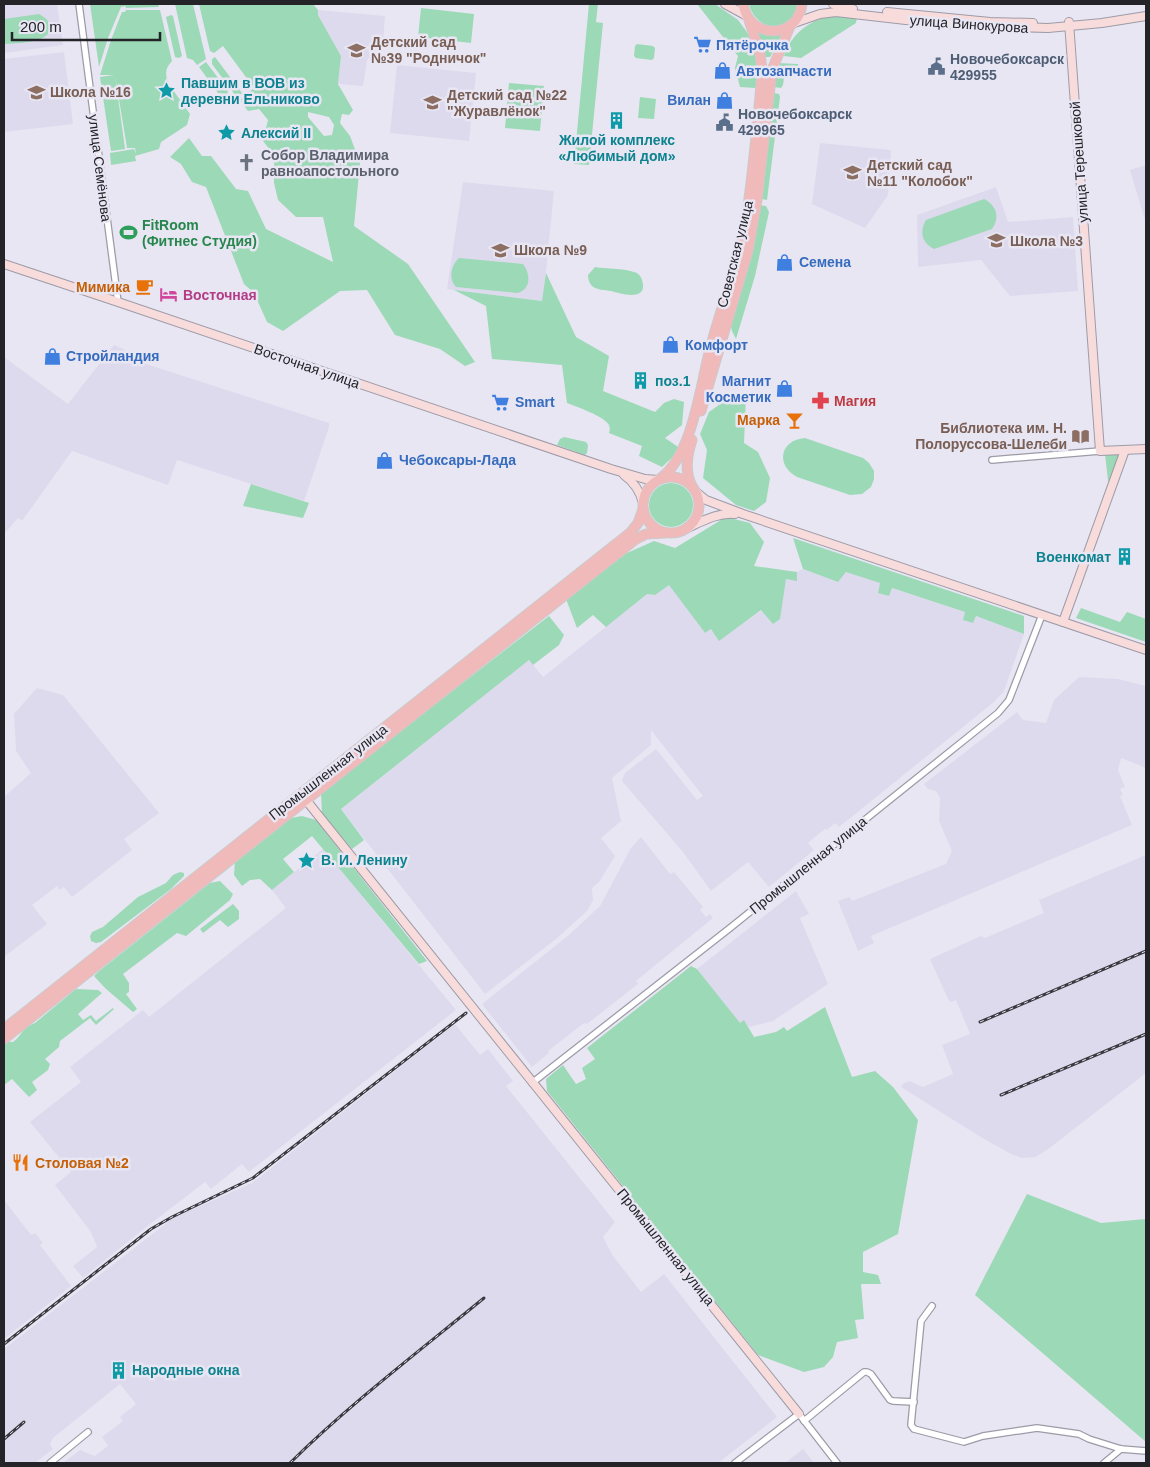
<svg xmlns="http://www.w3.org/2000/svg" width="1150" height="1467" font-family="Arial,sans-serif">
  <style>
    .built { fill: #dedaee }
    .green { fill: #9cd9b6; fill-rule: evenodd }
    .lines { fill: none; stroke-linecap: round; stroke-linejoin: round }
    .street-casing { stroke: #9d9ba7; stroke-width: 8 }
    .secondary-casing { stroke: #9d9ba7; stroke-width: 10 }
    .primary-casing { stroke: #cacacb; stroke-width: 11 }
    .street { stroke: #fff; stroke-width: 5.5 }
    .secondary { stroke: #f8dcdc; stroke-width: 8 }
    .primary { stroke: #f1baba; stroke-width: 9 }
    .rail-casing { stroke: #3a393f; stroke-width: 3 }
    .rail { stroke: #e8e6f3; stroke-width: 1; stroke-dasharray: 4; stroke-linecap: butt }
    .labels { text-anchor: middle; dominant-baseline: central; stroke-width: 5; stroke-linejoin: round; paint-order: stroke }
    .street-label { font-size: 14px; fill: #242328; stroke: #e8e6f3 }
    .education-label { font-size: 14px; font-weight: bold; fill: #785e54; stroke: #e8e6f3; text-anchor: start }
    .shop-label { font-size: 14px; font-weight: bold; fill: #366cbe; stroke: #e8e6f3; text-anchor: start }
    .service-label { font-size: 14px; font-weight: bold; fill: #4e5e75; stroke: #e8e6f3; text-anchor: start }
    .culture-label { font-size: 14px; font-weight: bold; fill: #0d838f; stroke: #e8e6f3; text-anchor: start }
    .worship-label { font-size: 14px; font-weight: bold; fill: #5b616d; stroke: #e8e6f3; text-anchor: start }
    .leisure-label { font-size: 14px; font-weight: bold; fill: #27864d; stroke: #e8e6f3; text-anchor: start }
    .food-label { font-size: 14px; font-weight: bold; fill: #c56008; stroke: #e8e6f3; text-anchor: end }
    .hotel-label { font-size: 14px; font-weight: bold; fill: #b23c85; stroke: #e8e6f3; text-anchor: start }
    .health-label { font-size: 14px; font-weight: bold; fill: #be3a42; stroke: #e8e6f3; text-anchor: start }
  </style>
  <rect width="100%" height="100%" fill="#e8e6f3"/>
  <g class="built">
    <path d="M4,4H57L63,45L4,53Z"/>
    <path d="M318,10L385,16L383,43L367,60L363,86L338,84L341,56L318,15Z"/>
    <path d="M64,52L73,124L4,132V59Z"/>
    <path d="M397,65L476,73L469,141L390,133Z"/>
    <path d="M820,143L891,150L888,195L865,228L812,204Z"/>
    <path d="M1146,165V220H1145L1130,170Z"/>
    <path d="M463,182L554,191L543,301L447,289Z"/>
    <path d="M996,187L1008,222L1073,217L1078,291L1010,296L981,260L918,267L917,215Z"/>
    <path d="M114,345L123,349L140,362L329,423V427L304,501L177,460L168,485L72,451L22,521L18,518L4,534V357L68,404Z"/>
    <path d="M803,569L838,582L846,572L881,583L878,592L889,596L891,588L965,612L964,620L973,623L975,616L1024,634L1004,691L994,702L839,827L835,823L827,830L825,829L816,836L808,843L814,850L769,887L748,862L711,891L683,852L622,781L625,773L656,749L697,800L703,796L651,730V745L612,778L621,821L601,838L615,856L599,882L592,888L593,900L588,910L556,939L485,994L341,809L529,660L543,677L647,594L655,595L669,584L705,633L711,629L746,621L752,617L762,610L786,578L797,580V572Z"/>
    <path d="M1079,677L1118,679L1146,686V768L1121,758L1118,770L1125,787L1120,789L1123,795L1120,796L1132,825L871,936L874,943L858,951L838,901L849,897L852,901L946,864L952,851L939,821L940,798L936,791L928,789L924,784L1017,712L1023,720L1046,723L1054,700Z"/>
    <path d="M37,688L63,695L159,813L124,839L132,850L72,897L64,887L60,890L57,886L32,905L47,924L4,957V797L31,773L16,751L14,714Z"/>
    <path d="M641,837L670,874L674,872L703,907L700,910L706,917L710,914L713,918L636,981L638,984L587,1024L584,1023L548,1051L549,1053L532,1067L482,1004L569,935L600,906L631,848Z"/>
    <path d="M323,849L456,1010L249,1172L242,1164L211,1189L205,1182L145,1228L83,1278L73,1266L97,1247L91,1232L55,1185L71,1172L30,1122L81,1082L70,1067L143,1010L149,1017L286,908L272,890Z"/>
    <path d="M1146,855V1073L1047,1150L1035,1157L1022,1158L1011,1154L979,1136L901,1087L904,1083L909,1081L923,1087L953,1074L942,1045L970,1034L956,1000L951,1002L948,999L930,959L981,936L985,938L1044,913L1039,900Z"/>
    <path d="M796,891L809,914L800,918L828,984L773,1021L749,1027L744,1021L740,1024L697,969Z"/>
    <path d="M455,1024L480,1055L488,1049L513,1081L506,1086L615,1222L603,1237L613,1256L641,1292L664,1274L777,1417L718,1463H63L80,1450L95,1456L108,1446L102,1437L123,1421L120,1417L136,1404L120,1384L53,1438L50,1445L53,1449L35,1463H4V1349L173,1218L252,1183Z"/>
    <path d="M4,1200L31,1235L35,1233L43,1243L40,1245L71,1286L4,1339Z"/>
    <path d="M803,1449L814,1463H785Z"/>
  </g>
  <g class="green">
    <path d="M90,4H158L159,7L126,8L125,6L121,7L108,38L99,67Z"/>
    <path d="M175,4H193L206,59L197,65L193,60L187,58Z"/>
    <path d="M199,4H313L318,10V15L341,56L338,84L353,110L349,115L342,114L340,123L350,136L360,163L354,226L408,264L475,362L465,366L440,349L395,335L367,290L340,291L283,331L267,322L254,293L244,284L206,187L192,182L181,164L170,157L189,138L202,156H211L236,189L248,191L266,229L333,262L323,217H296L278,200L274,183V155L263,141L268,120L259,109L248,111L242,103L241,99L254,88L223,46L214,53L210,51ZM308,112L329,117L334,125L332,135L324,136L308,117Z"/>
    <path d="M589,4H598L596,22L603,23L589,165L574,164Z"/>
    <path d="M697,4H715L738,20L744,28L751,38L758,54L760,80L755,88L740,87L735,68L738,56Z"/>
    <path d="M749,4H798C797,7 796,12 794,15C781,36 754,26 749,4Z"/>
    <path d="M421,8L474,14L471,43L418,37Z"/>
    <path d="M126,10H160L172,61C164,69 165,76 170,86L164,90L167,94L173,90L190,114L187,125L161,142L159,149L135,156L136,161L111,165L110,153L134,149L136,154L135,148H127L115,75L125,149L111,151L100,77L114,75H100L111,40L122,12H125Z"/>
    <path d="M39,14C44,17 48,19 50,25C54,44 15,43 4,44V19Z"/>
    <path d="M171,15L173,16L182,56L179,58L175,57L166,17Z"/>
    <path d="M836,16L857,17L856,23L801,58L784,56C791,33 813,17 836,16Z"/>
    <path d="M759,30L780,34L782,37L770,57H763L756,33Z"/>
    <path d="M637,44L653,46L655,48L654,58L652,60L636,58L634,56L635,46Z"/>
    <path d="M215,57L242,93L239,96L235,95L212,64V59Z"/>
    <path d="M206,62L228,91L227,94L218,93L199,67Z"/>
    <path d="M778,63L798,64L799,67L784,78L783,85L781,88L774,87L775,70Z"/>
    <path d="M509,83L544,86L540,131L505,128Z"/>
    <path d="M774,93L779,94L780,97L767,200L762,199L760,194Z"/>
    <path d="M640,97L656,99L654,119L638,118Z"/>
    <path d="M984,199C997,206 1000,217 992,229L934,249C922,243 919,232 926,220Z"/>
    <path d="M759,205L766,206L769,212L755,276L736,339L732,331L730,320Z"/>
    <path d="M459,258L523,264C531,274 531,290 517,293L456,287C448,279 451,265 459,258Z"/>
    <path d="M595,267C607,269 622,268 634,272C638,273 641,276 642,280C649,302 621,294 611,291C605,290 596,290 592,286C589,283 588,279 588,275Z"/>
    <path d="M546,273L576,337L609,356L603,391L655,412L664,403L674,399L684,402L682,425L665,438L681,449L662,467L639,456L642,446L609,433C610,430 610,428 609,425C604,416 577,407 567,403L562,365L492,359L486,306L454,290L542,301Z"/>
    <path d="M746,397L744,443L758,452L770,478L766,502L754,511L736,505L703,478L707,450L700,434L709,412L723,402Z"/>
    <path d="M564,437L586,442L588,445L587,453L585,455L557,445L560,439Z"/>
    <path d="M805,438L863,458L869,463L874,471V479L871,487L862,494L850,495L797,477C775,465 780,440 805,438Z"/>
    <path d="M1122,453L1109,489L1105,454Z"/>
    <circle cx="671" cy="505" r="22"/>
    <path d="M251,484L309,503L303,518L243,506Z"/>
    <path d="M726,517L750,523L764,542L754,566L797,572V581L786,579L780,619L773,624L761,610L719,641L711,629L705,633L669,585L655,595L647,594L606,627L593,615L577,628L566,599L627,553L654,541L675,548Z"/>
    <path d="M793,538L1024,616V634L976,616L973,623L963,620L965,612L892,588L889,596L878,593L880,583L846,572L838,582L803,569Z"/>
    <path d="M1081,608L1120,622L1127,612L1146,619V642L1076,618Z"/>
    <path d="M549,616L564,635L559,645L533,665L529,660L341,809L364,840L352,849L322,813L321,793Z"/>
    <path d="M302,816L316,820L427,961L419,964L312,836L283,859L294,872L272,890L260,879L250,880L242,886L234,875L235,860L291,818Z"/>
    <path d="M180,872L184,873V876L171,889L101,942L96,943L91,941L90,936L92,932L103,927L138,897L166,883L173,875Z"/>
    <path d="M220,881L233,894L230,900L186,936L177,933L123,974L129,983V992L126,994L137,1009L133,1012L105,988L94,976L98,972L210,883Z"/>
    <path d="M233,904L239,911V919L228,927L220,920L203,933L200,929Z"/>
    <path d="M691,966L697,969L740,1023L744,1020L754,1037L776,1032L784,1027L787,1031L825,1007L852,1077L875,1071L893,1087L918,1120L898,1234L863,1252V1272L878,1275L881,1284H861L864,1319L855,1320L858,1338L837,1342L833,1357L824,1367L804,1372L758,1355L547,1091L546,1079L563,1065L576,1084L586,1079L582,1068L595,1059L587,1048Z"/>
    <path d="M76,989L98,990L102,993L78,1014L83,1020L91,1015L96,1021L113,1008L114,1009L96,1025L90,1018L60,1041L59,1047L45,1059L50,1064L48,1070L32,1082L37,1090L29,1097L12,1079L4,1085V1045L8,1042H13C24,1034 20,1029 35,1023Z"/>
    <path d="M1027,1194L1101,1223L1146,1219V1442L975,1295Z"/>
  </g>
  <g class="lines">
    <defs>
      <g id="street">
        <path d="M79,4L118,302"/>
        <path d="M992,460L1100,451"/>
        <path d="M532,1083L730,928L998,713L1009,700L1042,615"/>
        <path d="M932,1306L921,1321L911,1425L914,1429L964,1442L983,1436L1037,1428L1079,1434L1089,1439L1121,1449L1146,1451"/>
        <path d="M804,1421L864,1372H867L871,1374L890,1400L893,1401L914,1402"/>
        <path d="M50,1463L88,1432"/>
        <path d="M735,1463L799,1414L837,1463"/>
        <path d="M1104,1463L1121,1449"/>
      </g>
      <g id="secondary">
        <path d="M725,4L747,16"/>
        <path d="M833,4L840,7L853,9"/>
        <path d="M887,12L990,22L1033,23"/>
        <path d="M1069,22L1100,451L1146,449"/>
        <path d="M794,23L820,14L836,12L932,23L975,26L1048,28L1102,23L1146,16"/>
        <path d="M4,264L118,302L611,469L645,479L658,480"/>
        <path d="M624,475C634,482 640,491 643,503"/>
        <path d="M695,491L706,500L743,514L1146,650"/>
        <path d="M685,529C701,522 718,512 735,514"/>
        <path d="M1063,622L1125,450"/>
        <path d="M306,800L799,1414"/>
      </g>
      <g id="primary">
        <path d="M743,4C749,40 798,40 802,4"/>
        <path d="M701,411L748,251L757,200L772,70L790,26"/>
        <circle cx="671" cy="505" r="28"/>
        <path d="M661,478C693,454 700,386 710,349C719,314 732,281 740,246C749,210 752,174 756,137C758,114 761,92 762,69L760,54L749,20"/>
        <path d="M692,486C684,471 687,455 692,440"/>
        <path d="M4,1029L631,532L638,523L643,509"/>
        <path d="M4,1039L636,539L646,534L665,533"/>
      </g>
    </defs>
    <use href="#street" class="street-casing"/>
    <use href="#secondary" class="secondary-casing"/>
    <use href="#primary" class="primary-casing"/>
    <use href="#street" class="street"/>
    <use href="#secondary" class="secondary"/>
    <use href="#primary" class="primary"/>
    <defs>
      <g id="rail">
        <path d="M980,1022L1146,951"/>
        <path d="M1001,1095L1146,1034"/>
        <path d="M4,1344L151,1229L172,1217L253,1178L466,1013"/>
        <path d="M4,1439L24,1422"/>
        <path d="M290,1463C350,1404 418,1352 484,1298"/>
      </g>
    </defs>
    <use href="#rail" class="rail-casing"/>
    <use href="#rail" class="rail"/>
  </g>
  <defs>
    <symbol id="supermarket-bare" viewBox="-9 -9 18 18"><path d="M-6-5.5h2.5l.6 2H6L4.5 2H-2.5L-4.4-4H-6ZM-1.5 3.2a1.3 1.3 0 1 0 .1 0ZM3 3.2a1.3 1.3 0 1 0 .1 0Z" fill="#3f7fe0" stroke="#e8e6f3" stroke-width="2.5" paint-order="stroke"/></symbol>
    <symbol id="school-bare" viewBox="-9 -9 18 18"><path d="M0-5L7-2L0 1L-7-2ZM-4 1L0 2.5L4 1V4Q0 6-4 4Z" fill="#8d6e63" stroke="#e8e6f3" stroke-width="2.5" paint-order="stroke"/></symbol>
    <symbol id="civic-bare" viewBox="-9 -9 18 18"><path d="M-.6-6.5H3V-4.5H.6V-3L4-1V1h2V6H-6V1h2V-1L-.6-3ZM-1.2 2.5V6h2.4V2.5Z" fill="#5c6f8a" stroke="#e8e6f3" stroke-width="2.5" paint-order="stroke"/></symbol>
    <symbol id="shop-bare" viewBox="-9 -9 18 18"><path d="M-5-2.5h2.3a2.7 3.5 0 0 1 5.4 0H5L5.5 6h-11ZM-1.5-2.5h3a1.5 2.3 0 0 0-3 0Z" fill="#3f7fe0" stroke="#e8e6f3" stroke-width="2.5" paint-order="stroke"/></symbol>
    <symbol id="sight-bare" viewBox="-9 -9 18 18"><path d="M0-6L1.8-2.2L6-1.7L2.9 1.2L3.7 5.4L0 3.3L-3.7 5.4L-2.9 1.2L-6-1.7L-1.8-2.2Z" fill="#0f9aa8" stroke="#e8e6f3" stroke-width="2.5" paint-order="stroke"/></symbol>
    <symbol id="building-bare" viewBox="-9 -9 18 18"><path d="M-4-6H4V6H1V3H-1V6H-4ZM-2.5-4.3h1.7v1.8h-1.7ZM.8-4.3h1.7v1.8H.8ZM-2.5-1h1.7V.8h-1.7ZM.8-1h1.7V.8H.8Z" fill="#0f9aa8" stroke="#e8e6f3" stroke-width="2.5" paint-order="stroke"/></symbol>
    <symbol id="church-bare" viewBox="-9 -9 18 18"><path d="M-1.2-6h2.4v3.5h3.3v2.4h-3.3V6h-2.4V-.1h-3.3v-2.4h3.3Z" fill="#6b7280" stroke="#e8e6f3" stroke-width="2.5" paint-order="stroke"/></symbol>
    <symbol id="stadium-bare" viewBox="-9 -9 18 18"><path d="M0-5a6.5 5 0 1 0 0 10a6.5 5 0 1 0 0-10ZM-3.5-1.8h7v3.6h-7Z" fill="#2e9e5b" stroke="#e8e6f3" stroke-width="2.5" paint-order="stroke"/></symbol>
    <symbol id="cafe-bare" viewBox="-9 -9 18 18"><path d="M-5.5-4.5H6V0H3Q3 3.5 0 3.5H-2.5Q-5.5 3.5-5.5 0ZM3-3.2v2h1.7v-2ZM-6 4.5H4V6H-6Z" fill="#e8710a" stroke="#e8e6f3" stroke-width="2.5" paint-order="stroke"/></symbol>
    <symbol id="hotel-bare" viewBox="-9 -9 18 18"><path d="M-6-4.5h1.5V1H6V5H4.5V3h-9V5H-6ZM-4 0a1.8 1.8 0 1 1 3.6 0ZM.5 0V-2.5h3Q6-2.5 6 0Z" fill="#d1479c" stroke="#e8e6f3" stroke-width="2.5" paint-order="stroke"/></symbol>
    <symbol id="pharmacy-bare" viewBox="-9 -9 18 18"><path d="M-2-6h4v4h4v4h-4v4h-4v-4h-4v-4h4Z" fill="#e0444e" stroke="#e8e6f3" stroke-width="2.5" paint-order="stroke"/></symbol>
    <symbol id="bar-bare" viewBox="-9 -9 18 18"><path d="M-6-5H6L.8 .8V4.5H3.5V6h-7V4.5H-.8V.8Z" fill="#e8710a" stroke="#e8e6f3" stroke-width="2.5" paint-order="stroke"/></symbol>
    <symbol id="library-bare" viewBox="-9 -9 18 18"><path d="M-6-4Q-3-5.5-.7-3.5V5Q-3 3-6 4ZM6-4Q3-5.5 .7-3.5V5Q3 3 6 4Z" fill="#8d6e63" stroke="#e8e6f3" stroke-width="2.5" paint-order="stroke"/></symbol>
    <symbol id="restaurant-bare" viewBox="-9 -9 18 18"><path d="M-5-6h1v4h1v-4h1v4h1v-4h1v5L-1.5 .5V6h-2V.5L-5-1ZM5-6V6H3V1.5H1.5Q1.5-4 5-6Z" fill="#e8710a" stroke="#e8e6f3" stroke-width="2.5" paint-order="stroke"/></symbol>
  </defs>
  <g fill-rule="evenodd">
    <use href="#supermarket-bare" x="690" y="32" width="25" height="25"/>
    <use href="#school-bare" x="344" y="38" width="25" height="25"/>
    <use href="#civic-bare" x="924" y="54" width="25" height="25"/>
    <use href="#shop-bare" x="710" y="58" width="25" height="25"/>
    <use href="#sight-bare" x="154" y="78" width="25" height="25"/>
    <use href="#school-bare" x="24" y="80" width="25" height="25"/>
    <use href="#shop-bare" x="712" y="88" width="25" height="25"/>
    <use href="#school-bare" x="420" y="90" width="25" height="25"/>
    <use href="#building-bare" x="604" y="108" width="25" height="25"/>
    <use href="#civic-bare" x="712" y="110" width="25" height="25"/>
    <use href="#sight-bare" x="214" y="120" width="25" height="25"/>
    <use href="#church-bare" x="234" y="150" width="25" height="25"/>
    <use href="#school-bare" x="840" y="160" width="25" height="25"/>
    <use href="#stadium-bare" x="116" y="220" width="25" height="25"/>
    <use href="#school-bare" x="984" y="228" width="25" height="25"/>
    <use href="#school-bare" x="488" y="238" width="25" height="25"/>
    <use href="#shop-bare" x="772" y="250" width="25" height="25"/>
    <use href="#cafe-bare" x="132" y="274" width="25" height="25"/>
    <use href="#hotel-bare" x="156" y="282" width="25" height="25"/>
    <use href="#shop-bare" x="658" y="332" width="25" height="25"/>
    <use href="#shop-bare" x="40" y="344" width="25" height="25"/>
    <use href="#building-bare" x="628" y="368" width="25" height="25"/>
    <use href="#shop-bare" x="772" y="376" width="25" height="25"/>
    <use href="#pharmacy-bare" x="808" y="388" width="25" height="25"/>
    <use href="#supermarket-bare" x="488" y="390" width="25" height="25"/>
    <use href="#bar-bare" x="782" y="408" width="25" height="25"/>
    <use href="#library-bare" x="1068" y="424" width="25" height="25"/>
    <use href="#shop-bare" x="372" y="448" width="25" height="25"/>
    <use href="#building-bare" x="1112" y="544" width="25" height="25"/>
    <use href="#sight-bare" x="294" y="848" width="25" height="25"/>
    <use href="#restaurant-bare" x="8" y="1150" width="25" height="25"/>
    <use href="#building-bare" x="106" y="1358" width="25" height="25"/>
  </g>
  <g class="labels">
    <g class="street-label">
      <text transform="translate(969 24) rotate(4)">улица Винокурова</text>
      <text transform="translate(1079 162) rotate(-94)">улица Терешковой</text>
      <text transform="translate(100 168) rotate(83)">улица Семёнова</text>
      <text transform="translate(735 254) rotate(-76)">Советская улица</text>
      <text transform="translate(307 366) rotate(19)">Восточная улица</text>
      <text transform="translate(328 772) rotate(-38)">Промышленная улица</text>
      <text transform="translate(808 865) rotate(-39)">Промышленная улица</text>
      <text transform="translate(666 1247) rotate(51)">Промышленная улица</text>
    </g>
    <g class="education-label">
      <text x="371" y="42">Детский сад<tspan x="371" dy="16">№39 "Родничок"</tspan></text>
      <text x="50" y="92">Школа №16</text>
      <text x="447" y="95">Детский сад №22<tspan x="447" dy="16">"Журавлёнок"</tspan></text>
      <text x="867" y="165">Детский сад<tspan x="867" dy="16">№11 "Колобок"</tspan></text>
      <text x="1010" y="241">Школа №3</text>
      <text x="514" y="250">Школа №9</text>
      <text x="1067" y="428" text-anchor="end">Библиотека им. Н.<tspan x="1067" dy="16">Полоруссова-Шелеби</tspan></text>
    </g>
    <g class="shop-label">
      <text x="716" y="45">Пятёрочка</text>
      <text x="736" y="71">Автозапчасти</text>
      <text x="711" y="100" text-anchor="end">Вилан</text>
      <text x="799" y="262">Семена</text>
      <text x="685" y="345">Комфорт</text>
      <text x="66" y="356">Стройландия</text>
      <text x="771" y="381" text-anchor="end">Магнит<tspan x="771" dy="16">Косметик</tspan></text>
      <text x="515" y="402">Smart</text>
      <text x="399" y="460">Чебоксары-Лада</text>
    </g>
    <g class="service-label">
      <text x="950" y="59">Новочебоксарск<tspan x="950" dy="16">429955</tspan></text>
      <text x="738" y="114">Новочебоксарск<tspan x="738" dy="16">429965</tspan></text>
    </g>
    <g class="culture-label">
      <text x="181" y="83">Павшим в ВОВ из<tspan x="181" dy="16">деревни Ельниково</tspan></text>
      <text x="241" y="133">Алексий II</text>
      <text x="617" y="140" text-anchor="middle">Жилой комплекс<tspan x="617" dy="16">«Любимый дом»</tspan></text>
      <text x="655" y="381">поз.1</text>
      <text x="1111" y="557" text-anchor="end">Военкомат</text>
      <text x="321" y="860">В. И. Ленину</text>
      <text x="132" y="1370">Народные окна</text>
    </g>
    <g class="worship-label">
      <text x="261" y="155">Собор Владимира<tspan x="261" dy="16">равноапостольного</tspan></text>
    </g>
    <g class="leisure-label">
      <text x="142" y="225">FitRoom<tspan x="142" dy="16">(Фитнес Студия)</tspan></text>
    </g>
    <g class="food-label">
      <text x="130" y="287">Мимика</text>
      <text x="780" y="420">Марка</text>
      <text x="35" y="1163" text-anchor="start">Столовая №2</text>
    </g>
    <g class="hotel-label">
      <text x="183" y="295">Восточная</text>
    </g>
    <g class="health-label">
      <text x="834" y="401">Магия</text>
    </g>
  </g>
  <rect width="1150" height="1467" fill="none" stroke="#242328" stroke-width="10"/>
  <path d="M12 32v8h148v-8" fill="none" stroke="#242328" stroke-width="2.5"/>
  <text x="20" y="32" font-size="15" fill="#242328" stroke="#e8e6f3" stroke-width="4" paint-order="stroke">200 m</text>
</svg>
